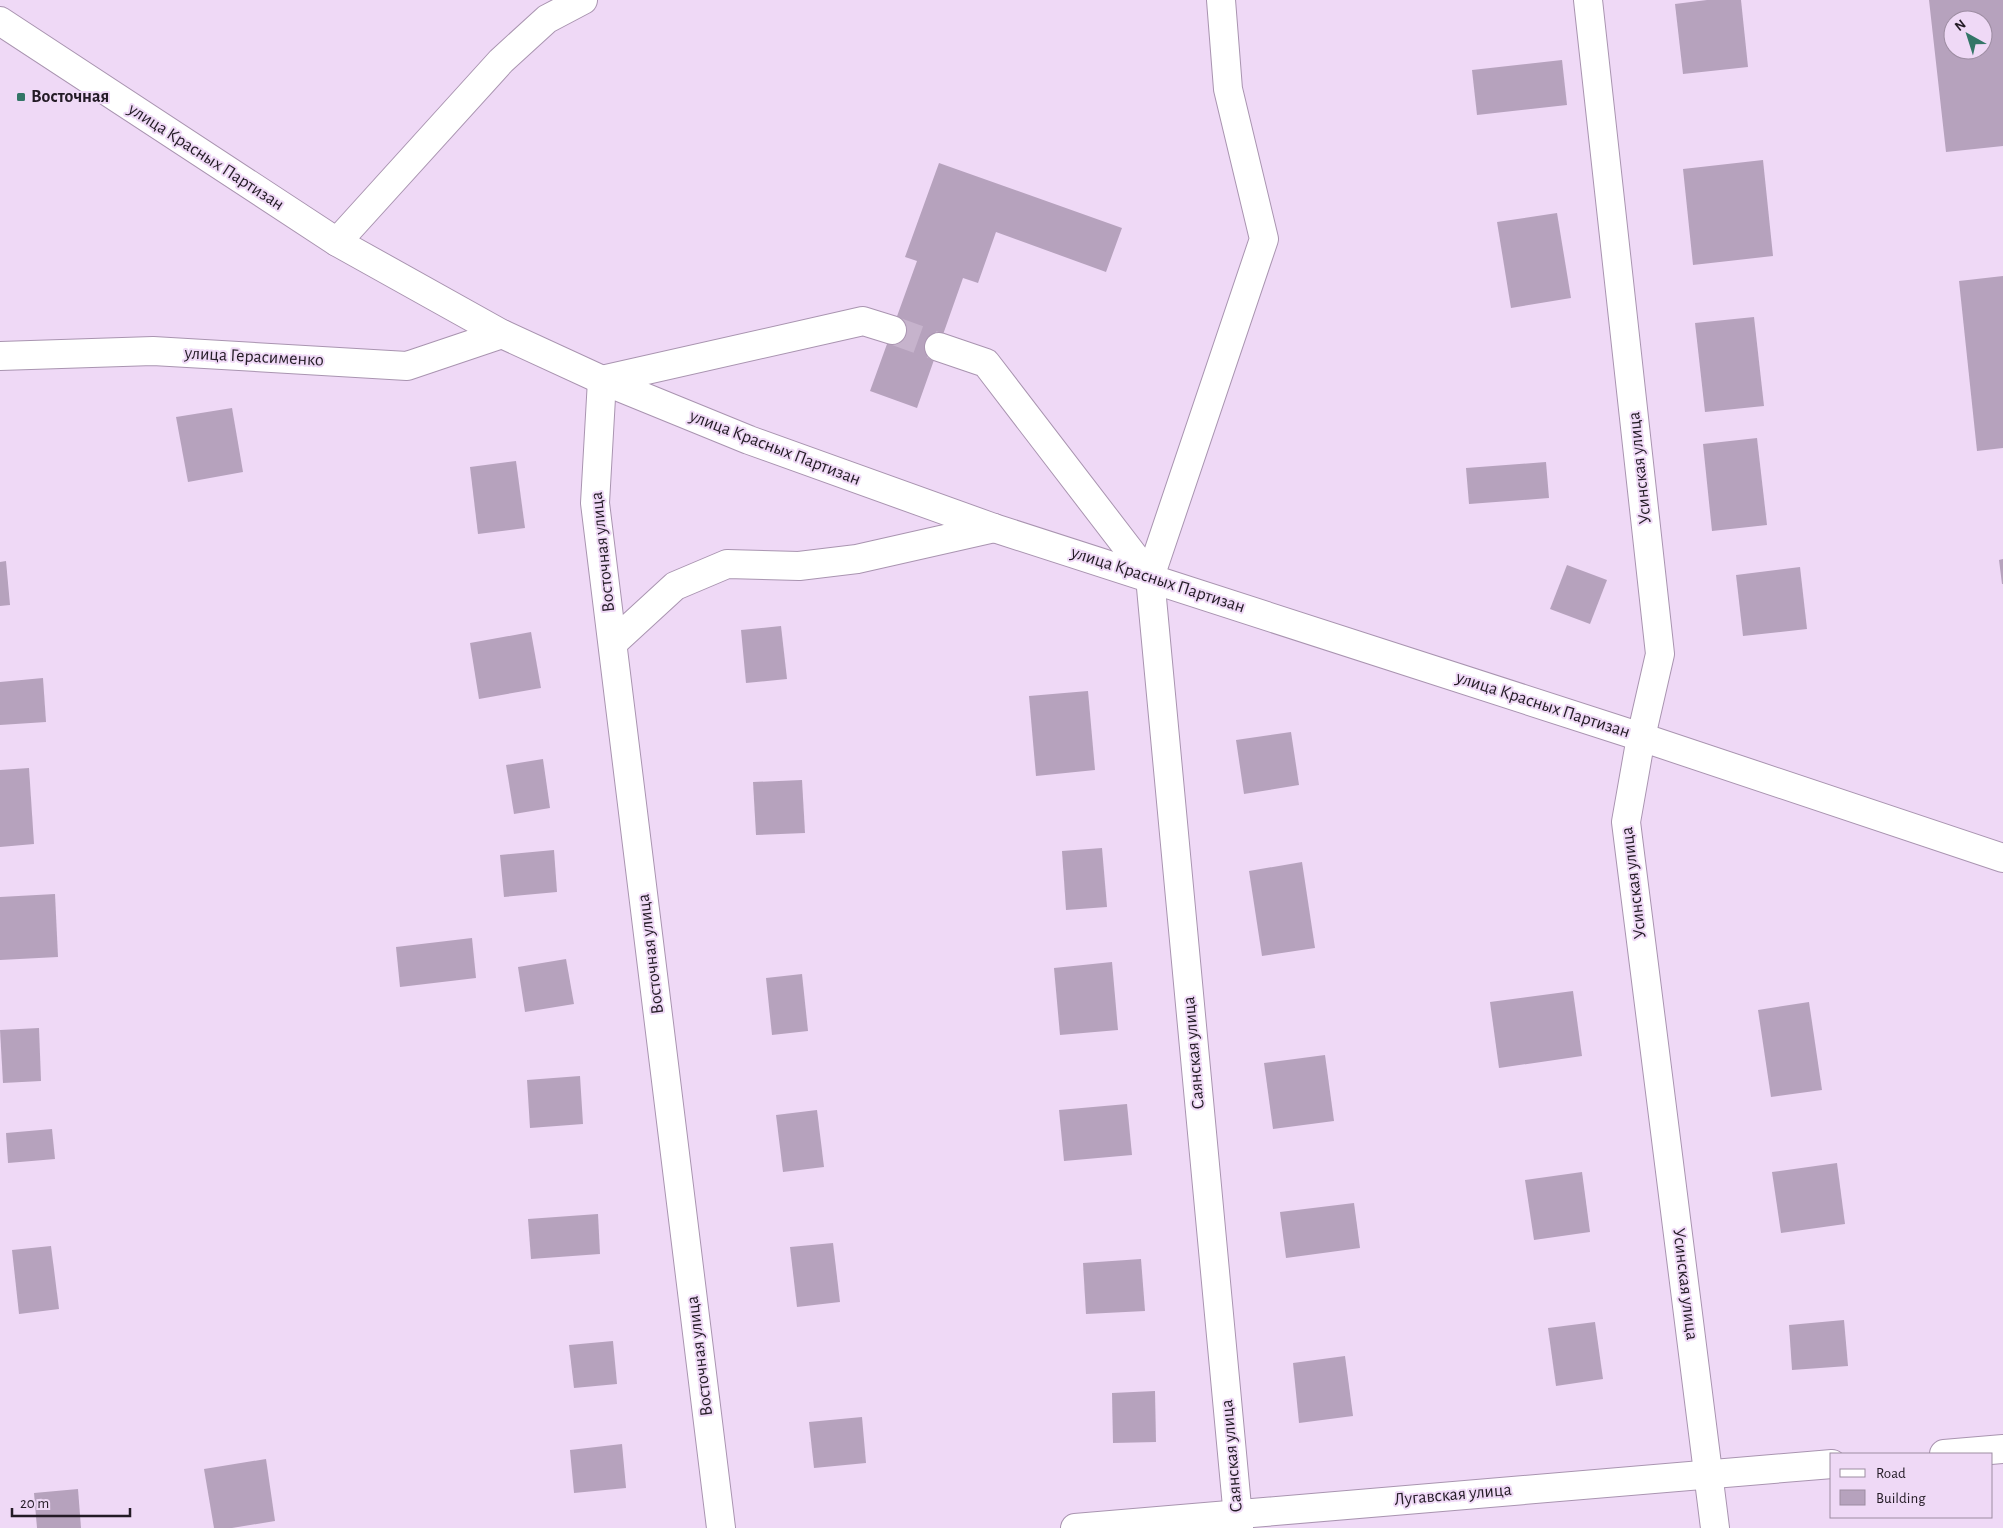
<svg xmlns="http://www.w3.org/2000/svg" width="2003" height="1528" font-family="'Alegreya Sans',sans-serif">
  <style>
    .building { fill: #b6a2bd; fill-rule: evenodd }
    .lines { fill: none; stroke-linecap: round; stroke-linejoin: round }
    .minor-tunnel { stroke: #c6b3cc; stroke-width: 28; stroke-dasharray: 28 14; stroke-linecap: butt }
    .minor-casing { stroke: #a994b0; stroke-width: 30 }
    .major-casing { stroke: #a994b0; stroke-width: 30 }
    .minor { stroke: #fff; stroke-width: 28 }
    .major { stroke: #fff; stroke-width: 28 }
    .poi-dot { fill: #337567; stroke: #efd9f6; stroke-width: 2 }
    .labels { text-anchor: middle; dominant-baseline: central; stroke-width: 4; stroke-linejoin: round; paint-order: stroke }
    .poi-label { font-size: 18px; font-weight: bold; fill: #231b25; stroke: #efd9f6; text-anchor: start }
    .street-label { font-size: 18px; fill: #231b25; stroke: #efd9f6 }
  </style>
  <rect width="100%" height="100%" fill="#efd9f6"/>
  <g class="building">
    <path d="M1707,0H1741L1748,67L1683,74L1675,4Z"/>
    <path d="M1929,0H2003V146L1946,152ZM1953,20H1983V50H1953Z"/>
    <path d="M1562,60L1567,105L1477,115L1472,70Z"/>
    <path d="M1763,160L1773,256L1693,265L1683,169Z"/>
    <path d="M939,163L1122,228L1106,272L996,232L978,283L963,278L917,408L870,391L917,261L905,257Z"/>
    <path d="M1557,213L1571,298L1511,308L1497,222Z"/>
    <path d="M2003,276V448L1977,451L1959,281Z"/>
    <path d="M1754,317L1764,406L1705,412L1695,323Z"/>
    <path d="M232,408L243,472L188,482L176,417Z"/>
    <path d="M1757,438L1767,525L1712,531L1703,444Z"/>
    <path d="M516,461L525,528L478,534L470,467Z"/>
    <path d="M1546,462L1549,498L1469,504L1466,468Z"/>
    <path d="M2003,559V584H2002L1999,560Z"/>
    <path d="M6,561L10,605L0,606V562Z"/>
    <path d="M1567,565L1607,580L1590,624L1550,609Z"/>
    <path d="M1800,567L1807,629L1743,636L1736,575Z"/>
    <path d="M781,626L787,679L746,683L741,630Z"/>
    <path d="M531,632L541,688L479,699L470,643Z"/>
    <path d="M43,678L46,722L0,725V682Z"/>
    <path d="M1088,691L1095,770L1036,776L1029,696Z"/>
    <path d="M1291,732L1299,785L1244,794L1236,740Z"/>
    <path d="M543,759L550,808L514,814L506,765Z"/>
    <path d="M29,768L34,844L0,847V770Z"/>
    <path d="M802,780L805,833L756,835L753,782Z"/>
    <path d="M1102,848L1107,907L1066,910L1062,851Z"/>
    <path d="M554,850L557,892L504,897L500,855Z"/>
    <path d="M1302,862L1315,948L1262,956L1249,871Z"/>
    <path d="M55,894L58,957L0,960V897Z"/>
    <path d="M472,938L476,978L400,987L396,947Z"/>
    <path d="M566,959L574,1004L525,1012L518,967Z"/>
    <path d="M1112,962L1118,1030L1060,1035L1054,968Z"/>
    <path d="M802,974L808,1031L772,1035L766,978Z"/>
    <path d="M1573,991L1582,1056L1499,1068L1490,1002Z"/>
    <path d="M1809,1002L1822,1090L1771,1097L1758,1010Z"/>
    <path d="M39,1028L41,1081L3,1083L0,1030Z"/>
    <path d="M1325,1055L1334,1121L1273,1129L1264,1063Z"/>
    <path d="M580,1076L583,1124L530,1128L527,1080Z"/>
    <path d="M1127,1104L1132,1155L1064,1161L1059,1110Z"/>
    <path d="M817,1110L824,1167L783,1172L776,1115Z"/>
    <path d="M52,1129L55,1159L8,1163L6,1133Z"/>
    <path d="M1837,1163L1845,1224L1781,1233L1772,1172Z"/>
    <path d="M1582,1172L1590,1232L1534,1240L1525,1180Z"/>
    <path d="M1354,1203L1360,1248L1286,1258L1280,1212Z"/>
    <path d="M598,1214L600,1254L531,1259L528,1219Z"/>
    <path d="M833,1243L840,1302L797,1307L790,1247Z"/>
    <path d="M51,1246L59,1309L19,1314L12,1250Z"/>
    <path d="M1141,1259L1145,1311L1086,1314L1083,1263Z"/>
    <path d="M1844,1320L1848,1366L1792,1370L1789,1325Z"/>
    <path d="M1595,1322L1603,1379L1556,1386L1548,1328Z"/>
    <path d="M613,1341L617,1384L574,1388L569,1345Z"/>
    <path d="M1345,1356L1353,1416L1299,1423L1293,1363Z"/>
    <path d="M1155,1391L1156,1442L1113,1443L1112,1393Z"/>
    <path d="M862,1417L866,1463L814,1468L809,1422Z"/>
    <path d="M622,1444L626,1488L574,1493L570,1450Z"/>
    <path d="M266,1459L275,1521L232,1528H214L204,1469Z"/>
    <path d="M78,1489L81,1528H37L34,1493Z"/>
  </g>
  <g class="lines">
    <path class="minor-tunnel" d="M892,330L939,347"/>
    <defs>
      <g id="minor">
        <path d="M1221,0L1228,89L1264,239L1150,577L1239,1528"/>
        <path d="M1588,0L1660,654L1641,737L1626,822L1715,1528"/>
        <path d="M337,242L501,61L547,19L583,0"/>
        <path d="M939,347L986,363L1150,577"/>
        <path d="M0,356L153,351L407,366L502,334"/>
        <path d="M613,643L675,586L727,564L799,566L857,559L994,528"/>
        <path d="M1944,1454L2003,1449"/>
        <path d="M721,1528L595,503L602,380L863,321L892,330"/>
        <path d="M1075,1528L1832,1464"/>
      </g>
      <path id="major" d="M0,21L337,242L502,334L602,380L749,440L994,528L1641,737L2003,858"/>
    </defs>
    <use href="#minor" class="minor-casing"/>
    <use href="#major" class="major-casing"/>
    <use href="#minor" class="minor"/>
    <use href="#major" class="major"/>
  </g>
  <rect class="poi-dot" x="16" y="92" width="10" height="10" rx="2.5"/>
  <g class="labels">
    <g class="poi-label">
      <text x="31" y="97">Восточная</text>
    </g>
    <g class="street-label">
      <text transform="translate(206 157) rotate(33)">улица Красных Партизан</text>
      <text transform="translate(254 357) rotate(3)">улица Герасименко</text>
      <text transform="translate(775 448) rotate(21)">улица Красных Партизан</text>
      <text transform="translate(1640 468) rotate(-96)">Усинская улица</text>
      <text transform="translate(603 552) rotate(-96)">Восточная улица</text>
      <text transform="translate(1158 580) rotate(18)">улица Красных Партизан</text>
      <text transform="translate(1543 705) rotate(18)">улица Красных Партизан</text>
      <text transform="translate(1634 883) rotate(-97)">Усинская улица</text>
      <text transform="translate(651 954) rotate(-97)">Восточная улица</text>
      <text transform="translate(1194 1053) rotate(-95)">Саянская улица</text>
      <text transform="translate(1685 1284) rotate(83)">Усинская улица</text>
      <text transform="translate(700 1356) rotate(-97)">Восточная улица</text>
      <text transform="translate(1232 1456) rotate(-95)">Саянская улица</text>
      <text transform="translate(1453 1495) rotate(-5)">Лугавская улица</text>
    </g>
  </g>
  <rect x="1830" y="1453" width="162" height="65" fill="#efd9f6" stroke="#9d8da2"/>
  <rect x="1840" y="1469" width="25" height="8" fill="#ffffff" stroke="#9d8da2"/>
  <text x="1876" y="1478" font-size="15" fill="#231b25">Road</text>
  <rect x="1840" y="1490" width="25" height="15" fill="#b6a2bd" stroke="#9d8da2"/>
  <text x="1876" y="1503" font-size="15" fill="#231b25">Building</text>
  <g transform="translate(1968 35) rotate(321)"><circle r="24" fill="#efd9f6" stroke="#9d8da2"/>
  <path d="M0-4L9 19L0 12L-9 19Z" fill="#337567"/>
  <text y="-8" font-size="14" font-weight="bold" text-anchor="middle" fill="#231b25">N</text>
  </g>
  <path d="M12 1508v8h118v-8" fill="none" stroke="#231b25" stroke-width="2.5"/>
  <text x="20" y="1508" font-size="15" fill="#231b25" stroke="#efd9f6" stroke-width="4" paint-order="stroke">20 m</text>
</svg>
